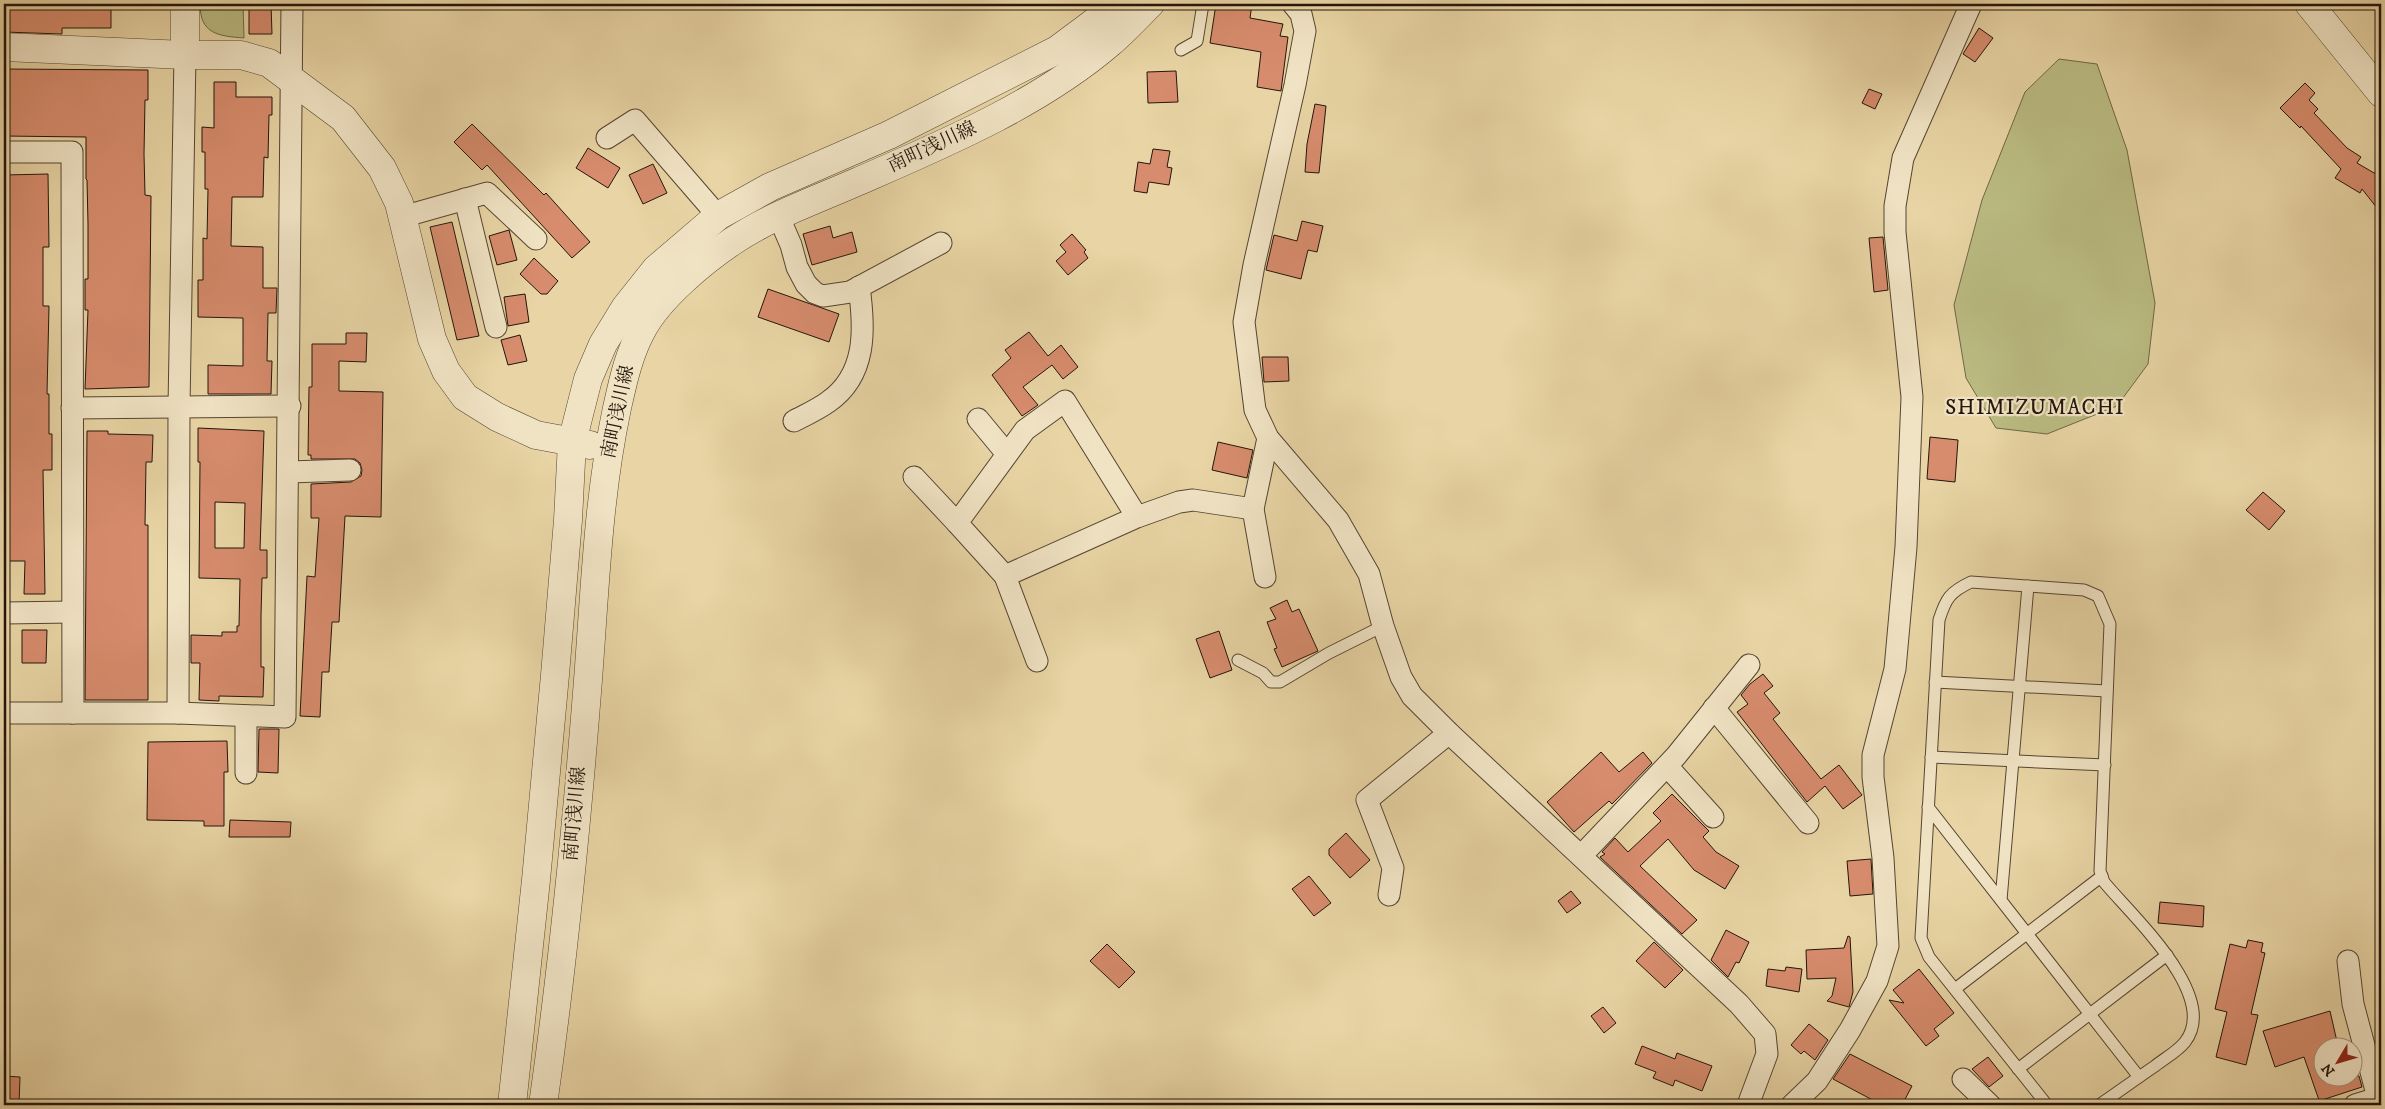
<svg xmlns="http://www.w3.org/2000/svg" width="2385" height="1109" font-family="'IM FELL DW Pica','Noto Serif JP',serif">
  <style>
    .green { fill: #babb82; stroke: #6f6846 }
    .building { fill: #d78c6d; stroke: #24150b; fill-rule: evenodd }
    .lines { fill: none; stroke-linecap: round; stroke-linejoin: round }
    .service-casing { stroke: #554531; stroke-width: 13 }
    .minor-casing { stroke: #554531; stroke-width: 23 }
    .tertiary-casing { stroke: #554531; stroke-width: 29 }
    .service { stroke: #f0e3c4; stroke-width: 11 }
    .minor { stroke: #f0e3c4; stroke-width: 21 }
    .tertiary { stroke: #f0e3c4; stroke-width: 28 }
    .labels { text-anchor: middle; dominant-baseline: central; stroke-width: 4.5; stroke-linejoin: round; paint-order: stroke }
    .street-label { font-size: 19px; fill: #24150b; stroke: #f0e3c4 }
    .quarter-label { font-size: 21px; letter-spacing: 1px; fill: #24150b; stroke: #f0e3c4 }
  </style>
  <rect width="100%" height="100%" fill="#e8d4a4"/>
  <filter id="stains"><feTurbulence type="fractalNoise" baseFrequency=".004" numOctaves="4"/><feColorMatrix values="0 0 0 0 .2 0 0 0 0 .09 0 0 0 0 .02 0 0 0 .5 -.17"/></filter>
  <radialGradient id="worn" r=".72"><stop offset=".6" stop-color="#630" stop-opacity="0"/><stop offset="1" stop-color="#630" stop-opacity=".3"/></radialGradient>
  <g class="green">
    <path d="M200,4H243L244,38C218,36 200,34 200,4Z"/>
    <path d="M2059,59L2097,64L2127,150L2155,303L2148,364L2117,406L2047,434L1996,428L1966,378L1954,305L1982,200L2025,92Z"/>
  </g>
  <g class="building">
    <path d="M4,4H111V28H62V34L4,32Z"/>
    <path d="M249,4H271L272,34H249Z"/>
    <path d="M1216,4H1252L1250,18L1283,24L1280,36L1288,37L1281,91L1257,87L1261,52L1210,43Z"/>
    <path d="M1979,28L1993,38L1975,62L1963,54Z"/>
    <path d="M4,69L148,70V100H145L144,154L145,195L151,196L149,387L85,389L88,310H85V279H88V224L87,180L86,179V137L4,136Z"/>
    <path d="M1176,71L1178,102L1148,103L1147,72Z"/>
    <path d="M214,82H236V97H272V115H269L268,158L264,157L263,197H232L231,246L263,247V288H277L276,313H268L267,361H272L271,394H208V365L243,366V318L198,317V280H203V238L207,239L208,189H205V152H202V127L214,128Z"/>
    <path d="M2305,83L2315,93L2309,100L2318,109L2314,113L2347,148L2361,157L2357,163L2381,177V213L2362,189L2360,193L2335,178L2341,169L2301,126L2300,128L2280,108Z"/>
    <path d="M1869,89L1882,94L1875,109L1862,103Z"/>
    <path d="M1315,104L1326,106L1319,173L1305,172L1307,144Z"/>
    <path d="M472,124L544,195L546,193L590,242L572,258L487,165L482,170L454,142Z"/>
    <path d="M588,148L620,168L608,188L576,168Z"/>
    <path d="M1153,149L1170,151L1167,167L1172,168L1169,185L1149,182L1147,193L1134,191L1138,162L1150,164Z"/>
    <path d="M653,164L667,193L643,204L629,175Z"/>
    <path d="M48,174L49,247H43V306H49L47,394H49V434H52V470H43L45,594H24L25,561H4V175Z"/>
    <path d="M1302,221L1323,226L1317,252L1308,250L1301,279L1266,270L1274,235L1297,241Z"/>
    <path d="M452,222L479,336L457,340L430,227Z"/>
    <path d="M830,226L833,238L852,232L857,252L812,265L803,234Z"/>
    <path d="M509,230L517,260L497,265L489,236Z"/>
    <path d="M1072,234L1086,250L1084,252L1088,258L1068,275L1056,261L1066,252L1060,245Z"/>
    <path d="M1883,237L1888,290L1874,292L1869,238Z"/>
    <path d="M534,258L558,281L547,294H541L520,274Z"/>
    <path d="M768,289L839,314L829,342L758,317Z"/>
    <path d="M525,294L529,322L508,326L504,297Z"/>
    <path d="M1029,332L1048,356L1061,345L1078,367L1063,379L1052,365L1023,387L1038,405L1022,416L992,375L1011,358L1005,350Z"/>
    <path d="M346,333H367L366,362L339,361V391L383,392L381,517L345,516L339,622H332L329,672H322L320,717L300,716L307,576L315,577L319,518H311V484L351,482L361,476L362,470L360,463L355,459H311V455H308L309,387H312V344H346Z"/>
    <path d="M520,335L527,361L508,365L501,340Z"/>
    <path d="M1262,357H1288L1289,381L1264,382Z"/>
    <path d="M198,428L264,431L260,550H267V578H262L261,616V667H264L263,697L219,696V701L199,700L200,663H191V635L222,636V632H237V626H239L240,579L199,578L200,462H198ZM215,502L245,503L244,548H215Z"/>
    <path d="M87,431H108V434L153,435L152,462H146L145,525H148V700H85Z"/>
    <path d="M1930,437L1958,440L1955,482L1927,479Z"/>
    <path d="M1218,442L1253,450L1247,478L1212,470Z"/>
    <path d="M2263,492L2285,511L2269,530L2246,510Z"/>
    <path d="M1287,600L1292,612L1299,609L1318,651L1282,667L1274,649L1277,648L1267,622L1276,619L1270,608Z"/>
    <path d="M22,630H47L46,663H22Z"/>
    <path d="M1219,631L1232,670L1210,678L1196,639Z"/>
    <path d="M1763,674L1773,686L1764,693L1780,713L1773,719L1821,779L1839,765L1862,795L1843,809L1825,786L1807,802L1737,712L1748,704L1741,695L1750,684Z"/>
    <path d="M259,729H279L278,773L258,772Z"/>
    <path d="M227,741L228,772H224V826H204V821L147,820L148,742Z"/>
    <path d="M1601,752L1619,772L1643,752L1652,763L1612,804L1609,801L1574,832L1547,802Z"/>
    <path d="M1672,794L1709,831L1703,837L1716,852L1739,866L1725,889L1694,870L1668,839L1640,866L1697,920L1682,934L1600,857L1605,854L1602,852L1615,838L1628,852L1661,821L1653,813Z"/>
    <path d="M230,820L291,822L290,837H229Z"/>
    <path d="M1346,833L1370,860L1350,878L1329,855V849Z"/>
    <path d="M1871,859L1873,894L1850,896L1847,861Z"/>
    <path d="M1309,876L1331,903L1314,916L1292,889Z"/>
    <path d="M1571,891L1581,903L1567,913L1558,901Z"/>
    <path d="M2160,902L2204,906L2203,927L2158,923Z"/>
    <path d="M1726,930L1749,942L1739,963L1736,962L1728,977L1711,960Z"/>
    <path d="M1848,936L1850,937L1853,992L1849,1007L1827,1001L1832,996L1836,978L1807,979L1806,950L1844,948Z"/>
    <path d="M2248,940L2263,943L2261,952L2265,953L2251,1014L2258,1015L2246,1065L2216,1057L2227,1012L2215,1009L2230,944L2246,948Z"/>
    <path d="M1654,942L1683,970L1665,988L1636,961Z"/>
    <path d="M1107,944L1135,972L1119,988L1090,961Z"/>
    <path d="M1786,967L1802,969L1799,992L1766,986L1768,969L1785,971Z"/>
    <path d="M1919,969L1954,1013L1934,1029L1939,1036L1926,1046L1889,1000L1904,1003L1893,990Z"/>
    <path d="M1603,1007L1616,1023L1604,1033L1591,1016Z"/>
    <path d="M2330,1011L2338,1046H2322V1076H2359L2362,1087L2322,1100V1102L2320,1103L2304,1057L2275,1067L2263,1031Z"/>
    <path d="M1809,1024L1828,1040L1815,1060L1804,1051L1801,1054L1791,1045Z"/>
    <path d="M1642,1046L1675,1059L1677,1053L1712,1066L1702,1091L1675,1080L1673,1086L1653,1078L1656,1072L1635,1064Z"/>
    <path d="M1850,1054L1912,1086L1902,1105H1882L1833,1079Z"/>
    <path d="M1988,1057L2003,1076L1989,1087L1972,1069Z"/>
    <path d="M4,1076L20,1077L19,1105H4Z"/>
  </g>
  <g class="lines">
    <defs>
      <g id="service">
        <path d="M1181,50L1197,41L1203,4"/>
        <path d="M1238,660L1263,673L1271,682H1280L1329,653L1383,626"/>
        <path d="M1935,682L2107,691"/>
        <path d="M1931,757L2105,765"/>
        <path d="M1928,807L2139,1077"/>
        <path d="M2001,900L2028,586"/>
        <path d="M1955,989L2102,876"/>
        <path d="M2018,1069L2167,955"/>
        <path d="M2047,1105L1929,957L1921,938L1939,620C1946,598 1950,592 1971,582L2084,590L2098,596L2110,624L2100,871L2104,882C2131,915 2221,996 2185,1042C2177,1052 2165,1058 2155,1066C2136,1079 2118,1092 2099,1105"/>
      </g>
      <g id="minor">
        <path d="M1293,4L1301,14L1305,31L1295,85L1254,265L1244,322L1255,410L1268,438L1338,520L1369,574L1383,626L1401,677L1412,696L1449,733L1739,1004L1765,1034L1767,1054L1748,1105"/>
        <path d="M607,138L635,120L718,216"/>
        <path d="M4,152H72L73,713"/>
        <path d="M465,199L496,327"/>
        <path d="M778,215L791,245L797,267L806,284L815,293L823,296L850,292L941,243"/>
        <path d="M402,217L487,193L536,239"/>
        <path d="M72,408L290,406"/>
        <path d="M978,419L1007,454"/>
        <path d="M794,421C805,415 817,410 828,402C867,375 865,329 859,287"/>
        <path d="M289,472L350,470"/>
        <path d="M914,477L957,523"/>
        <path d="M1253,509L1265,577"/>
        <path d="M1137,517L1065,401L1025,430L957,523L1005,576L1137,517L1179,502L1193,500L1253,509L1268,438"/>
        <path d="M1005,576L1037,661"/>
        <path d="M4,613L72,612"/>
        <path d="M1714,708L1808,823"/>
        <path d="M4,713H178L285,717L292,4"/>
        <path d="M178,713L179,407L185,55"/>
        <path d="M1667,766L1713,817"/>
        <path d="M246,773V716"/>
        <path d="M1581,856L1676,756L1749,665"/>
        <path d="M1389,895L1393,868L1367,800L1449,733"/>
        <path d="M2348,961L2353,1004L2378,1098"/>
        <path d="M1963,1079L1990,1105"/>
        <path d="M1792,1105L1817,1081L1850,1030L1877,981L1888,946L1883,858L1873,777V755L1895,669L1906,547L1912,397L1895,232V206L1903,158L1971,4"/>
        <path d="M2355,1105L2381,1097"/>
      </g>
      <g id="tertiary">
        <path d="M185,4V55"/>
        <path d="M2309,4L2381,93"/>
        <path d="M4,47L185,55H241L269,63L343,118L382,168L399,203L432,339L446,371L465,397L497,417L536,435L590,445"/>
        <path d="M512,1105L536,880L555,675L568,520L572,442L588,379L603,344L625,308L656,269L718,216L770,187L889,135L1057,50L1092,24L1114,4"/>
        <path d="M543,1105C563,964 577,822 588,680C595,589 598,497 617,408C623,381 629,353 643,328C660,297 703,261 733,241C772,215 816,200 859,181C944,144 1039,104 1110,43C1124,31 1137,17 1150,4"/>
      </g>
    </defs>
    <use href="#service" class="service-casing"/>
    <use href="#minor" class="minor-casing"/>
    <use href="#tertiary" class="tertiary-casing"/>
    <use href="#service" class="service"/>
    <use href="#minor" class="minor"/>
    <use href="#tertiary" class="tertiary"/>
  </g>
  <g class="labels">
    <g class="street-label">
      <text transform="translate(932 147) rotate(-25)">南町浅川線</text>
      <text transform="translate(618 412) rotate(-78)">南町浅川線</text>
      <text transform="translate(575 814) rotate(-85)">南町浅川線</text>
    </g>
    <g class="quarter-label">
      <text x="2035" y="408">SHIMIZUMACHI</text>
    </g>
  </g>
  <rect width="2385" height="1109" fill="none" stroke="#e8d4a4" stroke-width="20"/>
  <rect x="5" y="5" width="2375" height="1099" fill="none" stroke="#24150b" stroke-width="2.5"/>
  <rect x="10" y="10" width="2365" height="1089" fill="none" stroke="#24150b"/>
  <g transform="translate(2338 1062) rotate(232)"><circle r="24" fill="#f0e3c4" stroke="#9e917a"/>
  <path d="M0-4L9 19L0 12L-9 19Z" fill="#8f2418"/>
  <text y="-8" font-size="14" font-weight="bold" text-anchor="middle" fill="#24150b">N</text>
  </g>
  <rect width="100%" height="100%" filter="url(#stains)"/>
  <rect width="100%" height="100%" fill="url(#worn)"/>
</svg>
